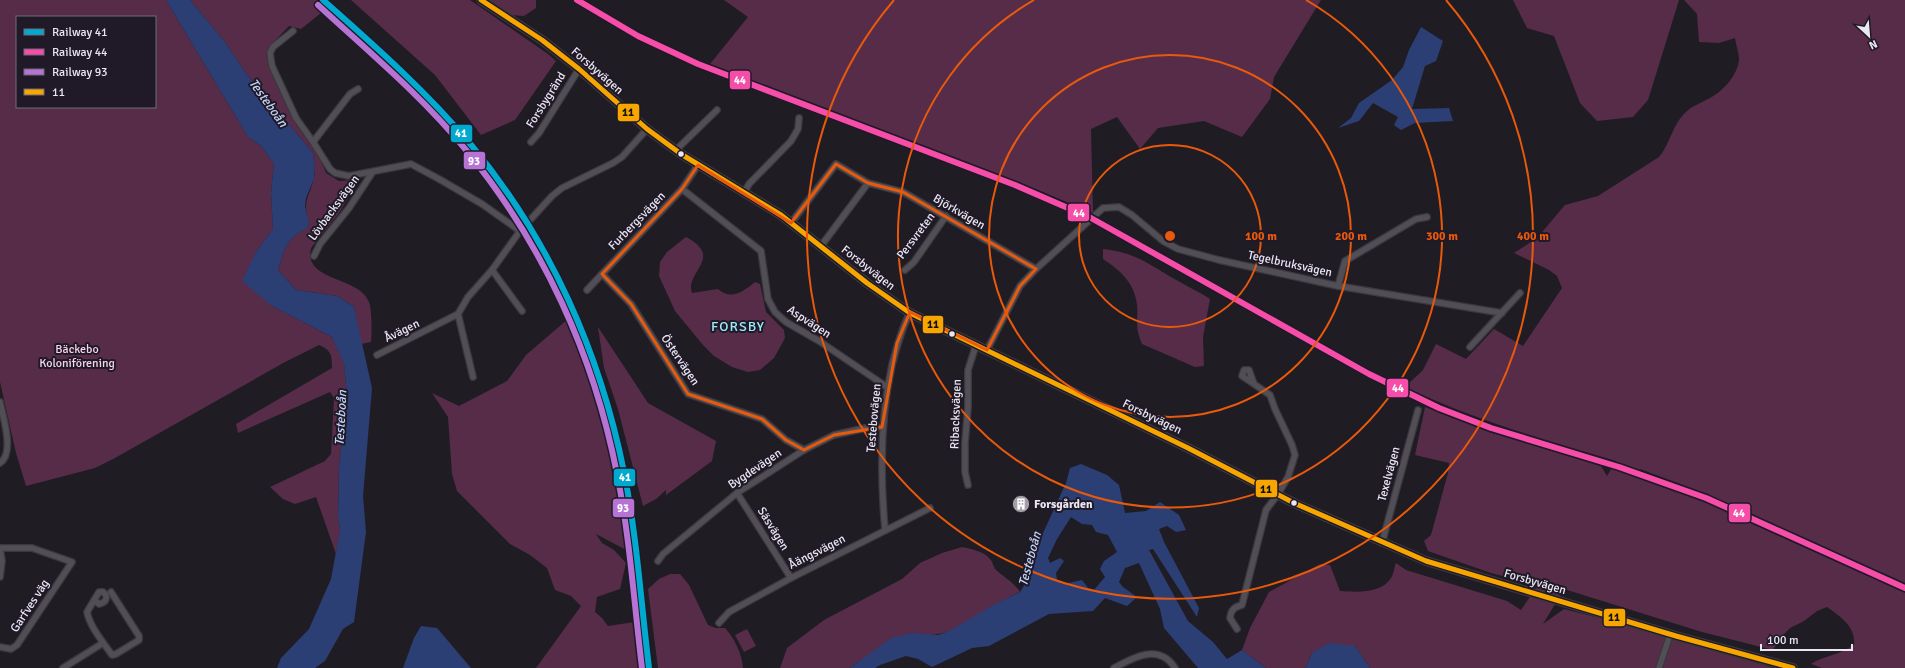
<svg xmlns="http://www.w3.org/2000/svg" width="1905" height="668" font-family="Signika,sans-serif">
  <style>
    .green { fill: #562c49; fill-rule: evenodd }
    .water { fill: #2b3f74; fill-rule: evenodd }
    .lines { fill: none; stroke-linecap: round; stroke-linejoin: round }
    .street-casing { stroke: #3b383e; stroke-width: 8 }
    .secondary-casing { stroke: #3b383e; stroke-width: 10 }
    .street { stroke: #514f55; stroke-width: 5.5 }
    .secondary { stroke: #514f55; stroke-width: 8 }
    .bus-1-casing { stroke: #1f1928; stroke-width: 8 }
    .bus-1 { stroke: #f7a600; stroke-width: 5 }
    .rail-1-casing { stroke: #1f1928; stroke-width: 9 }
    .rail-2-casing { stroke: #1f1928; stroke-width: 9 }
    .rail-3-casing { stroke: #1f1928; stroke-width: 9 }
    .rail-1 { stroke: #00a9ce; stroke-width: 6 }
    .rail-2 { stroke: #f54da8; stroke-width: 6 }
    .rail-3 { stroke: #b673d3; stroke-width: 6 }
    .marked { fill: none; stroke: #e8590c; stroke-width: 3; stroke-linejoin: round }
    .ring { fill: none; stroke: #e8590c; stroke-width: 2 }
    .bus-dot { fill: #ebe7f1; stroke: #1f1928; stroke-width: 1.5 }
    .labels { text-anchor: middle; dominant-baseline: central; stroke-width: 4; stroke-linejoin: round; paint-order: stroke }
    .street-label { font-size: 12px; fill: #ebe7f1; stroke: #1f1928 }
    .park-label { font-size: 12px; fill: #fad4ec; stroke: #1f1928 }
    .poi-label { font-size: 12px; font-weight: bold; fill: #ebe7f1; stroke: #1f1928; text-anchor: start }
    .water-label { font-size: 13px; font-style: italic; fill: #c2d2f5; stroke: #1f1928 }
    .quarter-label { font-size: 14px; letter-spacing: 1px; fill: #9cebfa; stroke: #1f1928 }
    .centre { fill: #e8590c; stroke: #1f1928; stroke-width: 2 }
    .ring-label { font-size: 12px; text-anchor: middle; font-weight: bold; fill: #e8590c; stroke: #1f1928; stroke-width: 4; stroke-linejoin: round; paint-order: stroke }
    .line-badge { stroke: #1f1928; stroke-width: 1.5 }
    .badge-label { font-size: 11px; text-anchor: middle; font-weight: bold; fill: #fff }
    .pale-badge-label { font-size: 11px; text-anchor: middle; font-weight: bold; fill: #111 }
  </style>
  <rect width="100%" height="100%" fill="#201c24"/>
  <g class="green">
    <path d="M0,0H166L248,137L261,146L274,164L271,193L273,229L256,252L272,306L332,337L344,363L347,396L339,466L338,517L340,530L336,554L316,497L295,504L283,499L270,487L325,461L331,454L334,398L330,392L238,433L236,424L332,368C332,355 331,350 319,345L285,362L115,458L95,468L26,486L16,453L0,382ZM17,17H155V107H17Z"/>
    <path d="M190,0H316L326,9L301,29L289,26L271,45L266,55L270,68L319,156L326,173L339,181L352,180L357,183L339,213L311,248C303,282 360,276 369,302C372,311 372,333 371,342L361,344L354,307L337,296L296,290L278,270C282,256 285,243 297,234C302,230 305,230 309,224C302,199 309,199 314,178C316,169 314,161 313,153L245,72L225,42Z"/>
    <path d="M351,0H470L548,54L556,61L515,120L481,135L435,75Z"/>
    <path d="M488,0H536V8L524,16L510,15Z"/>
    <path d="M724,0H1321L1274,77L1270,99L1242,137L1204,121L1158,128L1140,149L1117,117L1091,129L1093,213L1016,181L710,64L748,17Z"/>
    <path d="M1513,0H1679L1648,100L1633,117L1597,121L1580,103L1554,36L1527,28Z"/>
    <path d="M1684,0H1905V583L1707,494L1640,469L1635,477L1704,502L1905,593V668H1822L1811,664C1825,655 1838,656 1854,645C1856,627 1841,617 1827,607L1817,611L1804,621L1790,628L1781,637L1773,650L1702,632L1564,589L1543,624L1564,609L1619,623L1773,668H1370L1355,646L1312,653L1306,667L1304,668H1266L1242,650L1250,628L1269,592L1320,564L1330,565L1340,591C1357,592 1381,594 1391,578C1394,574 1394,567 1396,563L1406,570L1507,601L1521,610L1538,585L1491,573L1428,551L1424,541L1431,535L1448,473L1449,463L1415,455L1425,407L1489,432L1601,466L1607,476L1616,461C1544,440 1472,419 1405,387L1423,370L1436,344L1466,359L1494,329L1523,346L1562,288L1557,276L1549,270L1514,253L1537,238L1565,205L1598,196L1659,157C1670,144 1672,126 1684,114C1691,106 1701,103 1710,98C1724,90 1737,76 1739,60C1739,53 1736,45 1735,38L1719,43L1699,42L1697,14Z"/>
    <path d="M686,237C725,258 684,272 692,293L718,289C731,301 744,291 755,282L760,284L766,312L784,330L785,338L774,358L760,370L748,372L732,367L714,356L703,345L675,311L659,276L660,262L667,252Z"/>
    <path d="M1103,249C1139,253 1150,266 1180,282C1190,288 1200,292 1210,299L1203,337L1204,366L1195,367L1142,344C1133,324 1140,317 1136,299C1132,280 1118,269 1103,259Z"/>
    <path d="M570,314C591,366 609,418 620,473C625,499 627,526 630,552L596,534L602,543L614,550L626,563L620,589L597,597L595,612L602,618L608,626L641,621L646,668H536L581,606L571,596L555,590L547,568L530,555L510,544L457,491L452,474L448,417L432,393L459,406L507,381L526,355L568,319Z"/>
    <path d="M598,327L648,403L716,441L712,461L666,495V490L656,499L643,506L618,409L604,368Z"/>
    <path d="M962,547C971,549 983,551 989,558C992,560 993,565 995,569C1003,577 1014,582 1020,592C992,603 959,636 928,635L858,662L850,668H780L787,648L824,620L902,579L920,563L942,553Z"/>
    <path d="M670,574H680L689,585L708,625L716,628H725C735,639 742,654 743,668H658L648,589L659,579Z"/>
    <path d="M747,629L756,646L744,652L735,635Z"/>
  </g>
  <g class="water">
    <path d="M166,0H190L225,42L245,72L313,153L315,167L314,179L306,198L305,206L309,224C307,230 302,230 297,234C285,243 282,256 278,270L296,290L337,296L354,307L372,388L363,496L366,532L354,622L343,629L325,661L315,668H277L281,658L309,629L331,579L340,530L338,517L339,466L347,396L344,364L332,337L272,306L242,281L256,252L273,229L271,193L274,164L261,146L248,137Z"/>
    <path d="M1421,27L1443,41L1436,61L1425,66L1412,109L1449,108L1453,121L1415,123L1401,130L1394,125L1398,117L1373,103L1359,121L1338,128L1351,118L1359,103L1392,80L1403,67L1409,50Z"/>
    <path d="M1081,464L1107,475L1119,485L1125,513L1146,511L1160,502L1179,515L1186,530L1176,532L1167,526L1159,529L1164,542L1199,608L1197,617L1153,549L1149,550L1188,621L1213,642L1227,659L1242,650L1266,668H1198L1164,628L1160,609L1139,563L1125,568L1119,582L1123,587L1137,597L1127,606L1105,598L1093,611L1049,614L989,646L972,648L932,667L918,659L906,656L880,665L875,668H850L891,638L912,633L938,635L951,630L995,604L1020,592L1030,576L1038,544L1066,483L1070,468ZM1071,517L1082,524L1092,525L1096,532L1108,535L1117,552L1104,561L1100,569L1105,577L1094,590L1088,588L1082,580L1064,584L1057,580L1056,573L1064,561L1060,558L1050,563L1048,558L1057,539Z"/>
    <path d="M421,626L437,628L471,668H403L414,638Z"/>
    <path d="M1329,643L1355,646L1370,668H1304L1306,667L1312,653Z"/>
  </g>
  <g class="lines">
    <defs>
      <g id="street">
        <path d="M293,31L273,47L270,53L272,66L296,118L313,142"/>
        <path d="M358,89L350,94L313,142L330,169L335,173L349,176L411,164L439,179L482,204L520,231"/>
        <path d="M531,142L539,133L579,69"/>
        <path d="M676,150L717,110"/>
        <path d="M682,189L761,251L768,299L775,312L786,322L819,341L887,387"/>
        <path d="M745,191L749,184L791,141L798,129L799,118"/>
        <path d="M791,223L836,164L868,183L903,192L1036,269"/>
        <path d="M821,246L868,183"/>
        <path d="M314,256L320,244L349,208L372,173"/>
        <path d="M492,270L522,311"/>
        <path d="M905,270L914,262L946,216"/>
        <path d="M602,274L631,304L688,394L762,419L786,440L804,450"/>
        <path d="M1338,286L1345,261L1416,219L1427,217"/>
        <path d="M587,290L682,189L698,165"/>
        <path d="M458,314L473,377"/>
        <path d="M1470,347L1520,293"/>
        <path d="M987,350L1020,286L1036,269L1103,208L1119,207L1132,215L1163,241L1178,249L1219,260L1338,286L1502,313"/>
        <path d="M377,355L458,314L468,297L492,270L520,231L552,196L562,188L613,163L622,157L647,129"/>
        <path d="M0,402C3,417 15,453 0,463"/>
        <path d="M968,485L965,472V443L968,407V370L976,345"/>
        <path d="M737,493L791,578"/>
        <path d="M885,529C880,474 880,419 892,365C897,347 901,329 910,313"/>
        <path d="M1382,543L1418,410"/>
        <path d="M0,548H32L72,562L17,645L11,649L0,647"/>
        <path d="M0,549L2,561L0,577"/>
        <path d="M658,561L663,554L737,493L804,450L834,435L866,428L882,427"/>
        <path d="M94,600L99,604C104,603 107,601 106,595L103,592H99L87,612C90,627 103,642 112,655L116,654L139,640V636L111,592"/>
        <path d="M719,623L729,612L791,578L930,508"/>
        <path d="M1237,629L1230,618C1231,610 1234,607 1242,605L1266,510L1278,494L1288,477L1295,455L1292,445L1275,409L1270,395L1254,384L1249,370H1244L1242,376L1254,384"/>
        <path d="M63,668L103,643"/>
        <path d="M1114,668C1134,657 1159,643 1175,668"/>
        <path d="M1659,668L1670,635"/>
      </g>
      <path id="secondary" d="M481,0L542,40L579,69L647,129L681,154L781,215L867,283L910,313L1188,448L1294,503L1426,561L1676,636L1793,668"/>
    </defs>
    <use href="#street" class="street-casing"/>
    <use href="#secondary" class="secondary-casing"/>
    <use href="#street" class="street"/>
    <use href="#secondary" class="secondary"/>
    <defs>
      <path id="bus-1" d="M481,0L542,40L579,69L647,129L681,154L781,215L867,283L910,313L1188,448L1294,503L1426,561L1676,636L1793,668"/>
    </defs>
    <use href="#bus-1" class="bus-1-casing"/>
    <use href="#bus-1" class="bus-1"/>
    <defs>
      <path id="rail-1" d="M323,0C375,46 428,93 472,146C550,240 600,353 624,472C637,537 641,603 649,668"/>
      <path id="rail-2" d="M577,0L638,36L698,64L1015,185L1091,218L1369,374L1439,408L1491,428L1619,467L1706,498L1905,588"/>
      <path id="rail-3" d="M318,5C369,52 422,96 466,150C543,244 594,355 617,474C630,538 634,603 642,668"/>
    </defs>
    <use href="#rail-1" class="rail-1-casing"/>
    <use href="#rail-2" class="rail-2-casing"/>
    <use href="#rail-3" class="rail-3-casing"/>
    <use href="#rail-1" class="rail-1"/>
    <use href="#rail-2" class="rail-2"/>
    <use href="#rail-3" class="rail-3"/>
  </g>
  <path class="marked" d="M836,164L868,183L903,192L1036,269L1020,286L987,350L910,312L897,343L882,427L834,435L804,450L786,440L762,419L688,394L631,304L602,274L682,189L698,165L791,223Z"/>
  <g class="ring">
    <circle cx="1170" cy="236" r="91"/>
    <circle cx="1170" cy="236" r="181"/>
    <path d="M1306 0A272 272 0 1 1 1034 0"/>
    <path d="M1446 0A363 363 0 1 1 894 0"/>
  </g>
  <defs>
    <symbol id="building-disc" viewBox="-11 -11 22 22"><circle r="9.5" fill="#a4a0a9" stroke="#1f1928"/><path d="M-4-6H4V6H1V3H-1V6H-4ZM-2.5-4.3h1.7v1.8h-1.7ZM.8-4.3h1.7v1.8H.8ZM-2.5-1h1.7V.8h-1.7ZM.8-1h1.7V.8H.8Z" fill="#fff"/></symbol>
  </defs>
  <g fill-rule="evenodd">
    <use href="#building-disc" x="1011" y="494" width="20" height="20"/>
  </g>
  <g class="bus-dot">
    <circle cx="681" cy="154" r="3.5"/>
    <circle cx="952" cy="334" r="3.5"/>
    <circle cx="1294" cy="503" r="3.5"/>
  </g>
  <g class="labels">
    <g class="street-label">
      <text transform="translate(597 71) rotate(41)">Forsbyvägen</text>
      <text transform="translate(546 100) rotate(-58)">Forsbygränd</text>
      <text transform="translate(334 208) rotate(-54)">Lövbacksvägen</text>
      <text transform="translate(959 212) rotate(30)">Björkvägen</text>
      <text transform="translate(637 221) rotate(-46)">Furbergsvägen</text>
      <text transform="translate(916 236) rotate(-53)">Persvreten</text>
      <text transform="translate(1290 264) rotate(12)">Tegelbruksvägen</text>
      <text transform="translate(868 268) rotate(38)">Forsbyvägen</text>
      <text transform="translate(809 322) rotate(33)">Aspvägen</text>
      <text transform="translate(402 331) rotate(-26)">Åvägen</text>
      <text transform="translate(680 360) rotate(56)">Östervägen</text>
      <text transform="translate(956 414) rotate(-88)">Ribacksvägen</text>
      <text transform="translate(1152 417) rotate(26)">Forsbyvägen</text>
      <text transform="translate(874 418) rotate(-85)">Testebovägen</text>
      <text transform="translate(755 469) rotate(-34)">Bygdevägen</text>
      <text transform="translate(1389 474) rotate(-75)">Texelvägen</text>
      <text transform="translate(773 529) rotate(58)">Säsvägen</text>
      <text transform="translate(817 552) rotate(-27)">Åängsvägen</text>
      <text transform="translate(1535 582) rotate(16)">Forsbyvägen</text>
      <text transform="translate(30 606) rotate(-57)">Garfves väg</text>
    </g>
    <g class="park-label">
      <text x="77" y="349">Bäckebo<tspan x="77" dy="14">Koloniförening</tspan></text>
    </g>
    <g class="poi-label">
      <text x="1034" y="504">Forsgården</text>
    </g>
    <g class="water-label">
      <text transform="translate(268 103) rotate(54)">Testeboån</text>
      <text transform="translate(341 418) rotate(-87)">Testeboån</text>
      <text transform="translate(1030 559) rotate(-75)">Testeboån</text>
    </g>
    <g class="quarter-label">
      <text x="738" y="326">FORSBY</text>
    </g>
  </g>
  <circle cx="1170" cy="236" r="6" class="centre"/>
  <g class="ring-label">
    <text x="1261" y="240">100 m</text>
    <text x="1351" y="240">200 m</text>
    <text x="1442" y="240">300 m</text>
    <text x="1533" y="240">400 m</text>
  </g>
  <g class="line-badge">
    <rect x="729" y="70" width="22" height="20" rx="4" fill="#f54da8"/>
    <rect x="617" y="103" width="23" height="19" rx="4" fill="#f7a600"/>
    <rect x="450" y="124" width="23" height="19" rx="4" fill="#00a9ce"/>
    <rect x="463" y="151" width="23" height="19" rx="4" fill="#b673d3"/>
    <rect x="1067" y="203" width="23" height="19" rx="4" fill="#f54da8"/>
    <rect x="922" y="315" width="22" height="19" rx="4" fill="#f7a600"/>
    <rect x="1386" y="378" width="23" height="20" rx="4" fill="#f54da8"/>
    <rect x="613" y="468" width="23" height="19" rx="4" fill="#00a9ce"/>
    <rect x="1255" y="479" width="23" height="19" rx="4" fill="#f7a600"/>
    <rect x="612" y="498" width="23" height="20" rx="4" fill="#b673d3"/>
    <rect x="1728" y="503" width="23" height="20" rx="4" fill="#f54da8"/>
    <rect x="1603" y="608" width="23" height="19" rx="4" fill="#f7a600"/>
  </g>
  <g class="badge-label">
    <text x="740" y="84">44</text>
    <text x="461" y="137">41</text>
    <text x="474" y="165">93</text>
    <text x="1079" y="217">44</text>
    <text x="1398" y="392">44</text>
    <text x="625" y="481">41</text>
    <text x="623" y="512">93</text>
    <text x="1739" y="517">44</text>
  </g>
  <g class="pale-badge-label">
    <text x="628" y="116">11</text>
    <text x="933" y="328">11</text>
    <text x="1266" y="493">11</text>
    <text x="1614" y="621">11</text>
  </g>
  <rect x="16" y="16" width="140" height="92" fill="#1f1928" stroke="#716b78"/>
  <rect x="24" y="29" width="20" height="6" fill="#00a9ce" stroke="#716b78"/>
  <text x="52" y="36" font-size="12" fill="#ebe7f1">Railway 41</text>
  <rect x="24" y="49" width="20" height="6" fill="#f54da8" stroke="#716b78"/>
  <text x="52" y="56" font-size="12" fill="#ebe7f1">Railway 44</text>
  <rect x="24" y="69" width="20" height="6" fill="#b673d3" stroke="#716b78"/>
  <text x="52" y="76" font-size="12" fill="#ebe7f1">Railway 93</text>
  <rect x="24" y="89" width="20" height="6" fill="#f7a600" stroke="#716b78"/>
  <text x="52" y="96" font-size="12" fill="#ebe7f1">11</text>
  <g transform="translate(1869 36) rotate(154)" stroke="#1f1928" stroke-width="3" paint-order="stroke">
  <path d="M0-3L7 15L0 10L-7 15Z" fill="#ebe7f1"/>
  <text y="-6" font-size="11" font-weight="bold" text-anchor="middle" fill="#ebe7f1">N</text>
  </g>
  <path d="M1761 644v6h91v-6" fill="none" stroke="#ebe7f1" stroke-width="2"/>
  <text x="1767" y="644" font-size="12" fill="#ebe7f1" stroke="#1f1928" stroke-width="3" paint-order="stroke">100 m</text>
</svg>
